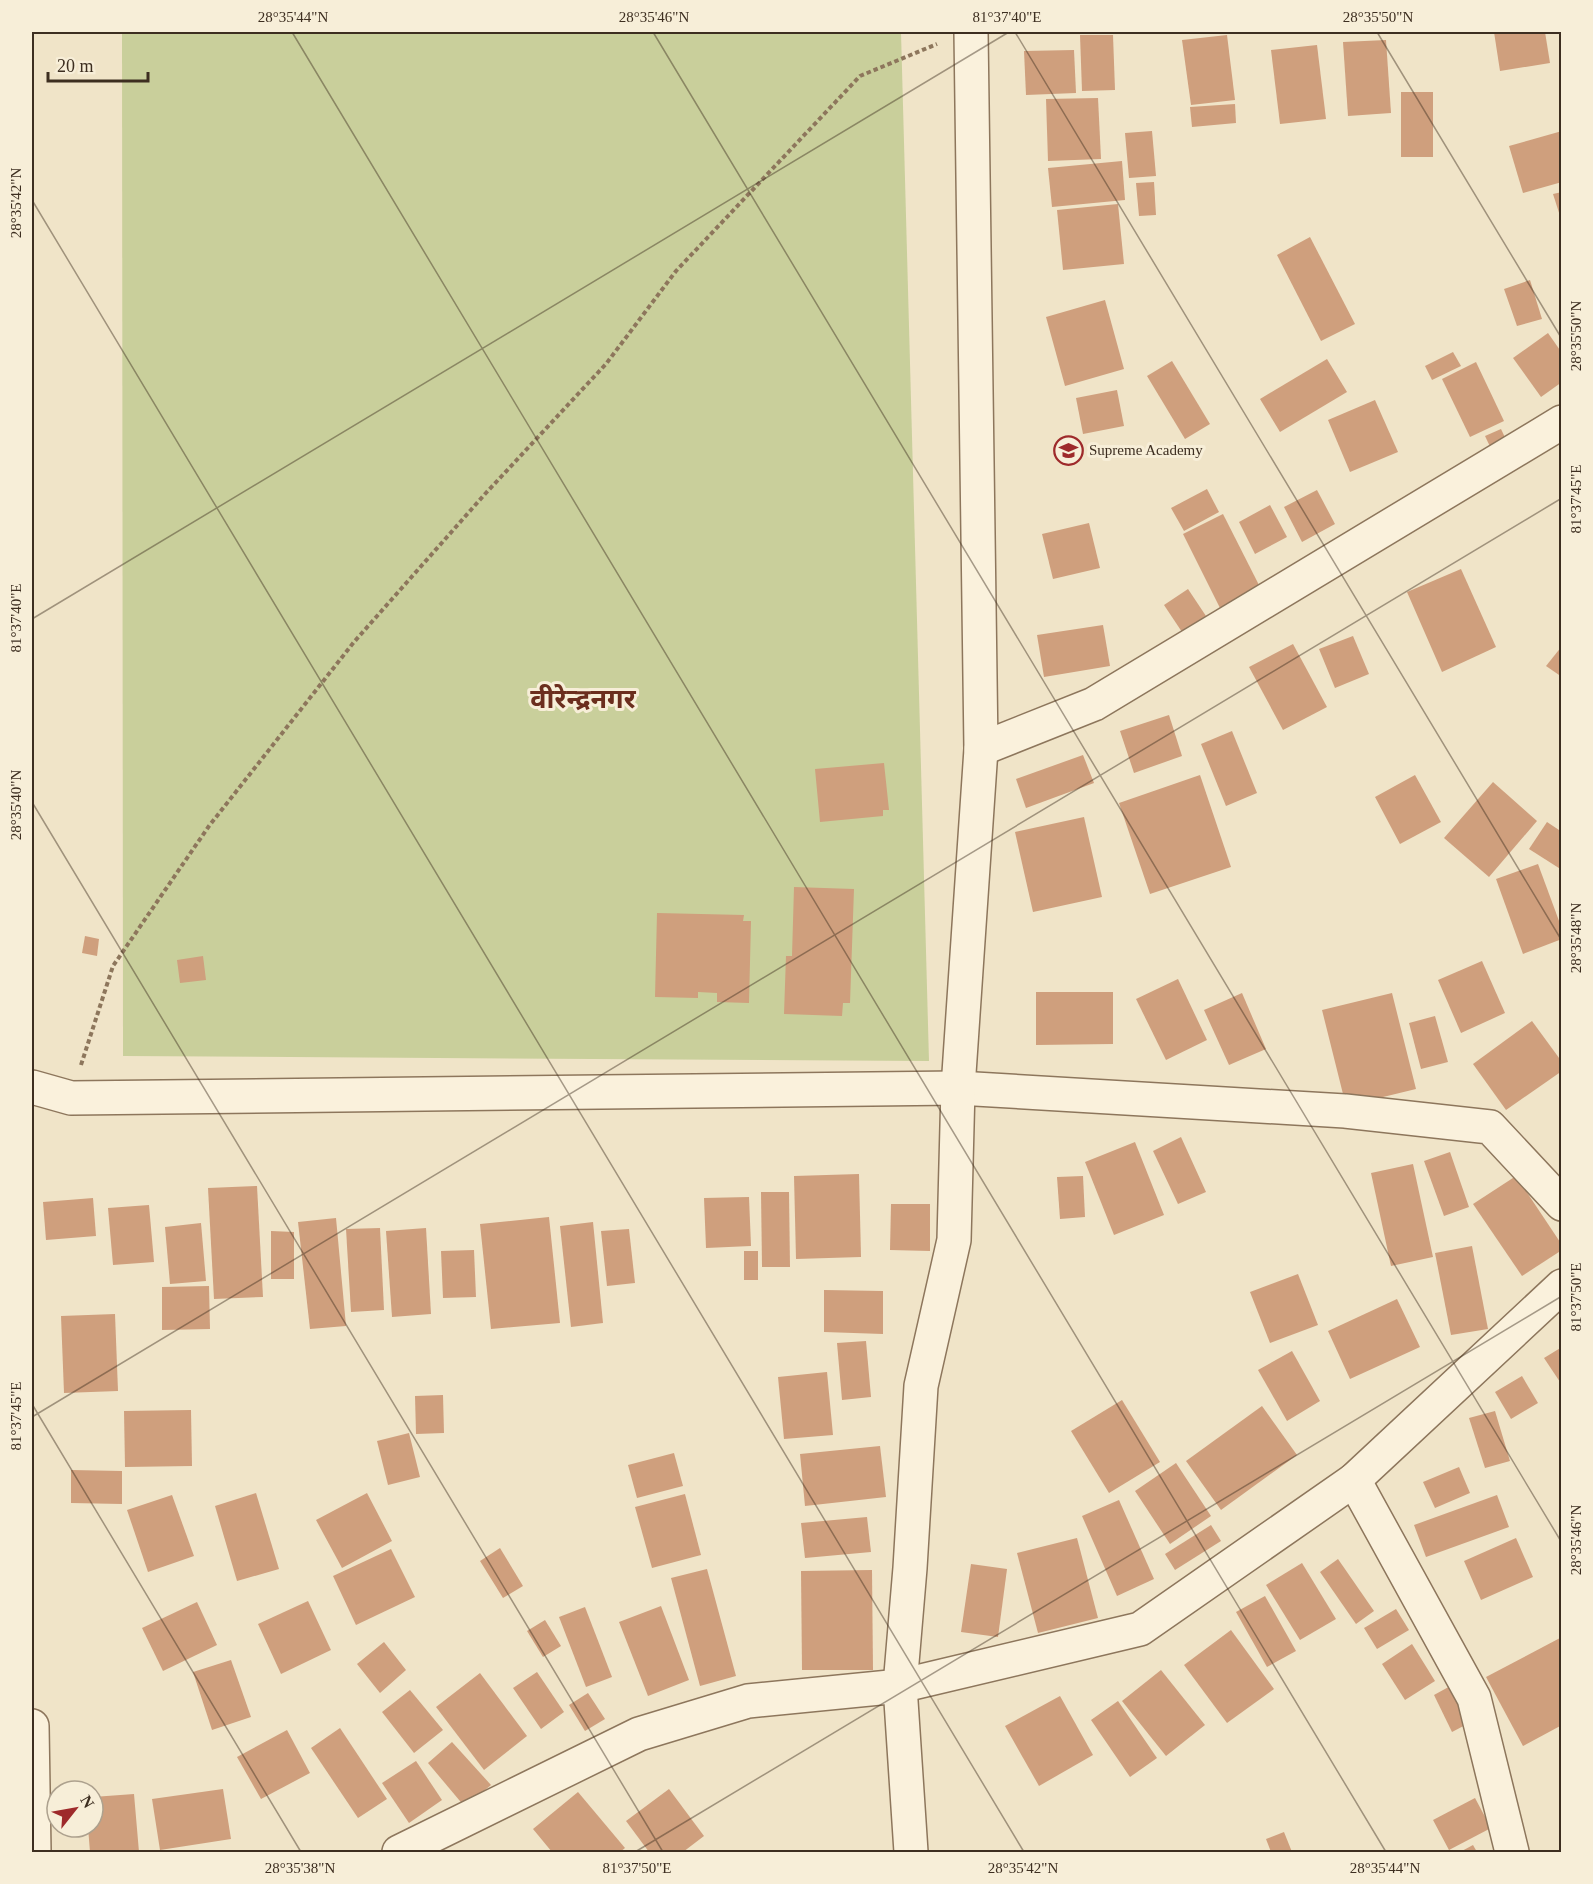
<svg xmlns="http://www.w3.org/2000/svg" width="1593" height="1884" font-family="'Times New Roman','Noto Sans Devanagari',serif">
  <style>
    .green { fill: #c9cf9b }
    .building { fill: #cf9f7d }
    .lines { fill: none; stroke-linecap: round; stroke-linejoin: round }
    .minor-casing { stroke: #8d765c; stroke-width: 36 }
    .path { stroke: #8d765c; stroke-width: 4; stroke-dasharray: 4.5 3; stroke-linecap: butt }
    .minor { stroke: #faf1dc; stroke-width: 33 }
    .ticks { fill: none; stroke: #3d2e20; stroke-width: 1.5; stroke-opacity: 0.45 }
    .labels { text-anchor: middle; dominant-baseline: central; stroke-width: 6; stroke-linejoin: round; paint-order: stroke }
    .poi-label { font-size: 15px; fill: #3d2e20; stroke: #f7eed8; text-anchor: start }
    .town-label { font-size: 27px; font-weight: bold; fill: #6b2e1e; stroke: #f7eed8 }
    .neatline { fill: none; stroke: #3d2e20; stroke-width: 2 }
    .ticks-label { font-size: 15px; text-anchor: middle; fill: #3d2e20 }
  </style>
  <rect width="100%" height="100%" fill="#f0e4c8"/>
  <path class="green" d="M122,32H901L929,1061L123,1056Z"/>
  <g class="building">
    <path d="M1494,32H1545L1550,63L1500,71Z"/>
    <path d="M1080,35H1113L1115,90L1082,91Z"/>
    <path d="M1227,35L1235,100L1191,105L1182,40Z"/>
    <path d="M1386,40L1391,113L1348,116L1343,42Z"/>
    <path d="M1317,45L1326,119L1280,124L1271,50Z"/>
    <path d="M1074,50L1076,93L1026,95L1024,51Z"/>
    <rect x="1401" y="92" width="32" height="65"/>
    <path d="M1098,98L1101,159L1048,161L1046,99Z"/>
    <path d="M1235,104L1236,123L1192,127L1190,107Z"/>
    <path d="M1152,131L1156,176L1129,178L1125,133Z"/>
    <path d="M1562,131V182L1523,193L1509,146Z"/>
    <path d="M1122,161L1125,200L1052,207L1048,168Z"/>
    <path d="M1154,182L1156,215L1139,216L1136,183Z"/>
    <path d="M1562,192V219H1561L1553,194Z"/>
    <path d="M1118,204L1124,264L1063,270L1057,210Z"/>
    <path d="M1310,237L1355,324L1321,341L1277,255Z"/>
    <path d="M1530,280L1542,319L1517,326L1504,289Z"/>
    <path d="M1105,300L1124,369L1065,386L1046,317Z"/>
    <path d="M1548,333L1562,353V382L1541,397L1513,358Z"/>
    <path d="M1453,352L1461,366L1432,380L1425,366Z"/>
    <path d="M1327,359L1347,392L1280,432L1260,399Z"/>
    <path d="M1172,361L1210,424L1185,439L1147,376Z"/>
    <path d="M1476,362L1504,421L1470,437L1442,379Z"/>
    <path d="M1117,390L1124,426L1083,434L1076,398Z"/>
    <path d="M1375,400L1398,452L1350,472L1328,420Z"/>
    <path d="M1501,429L1510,448L1494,455L1485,436Z"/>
    <path d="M1207,489L1219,512L1184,531L1171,508Z"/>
    <path d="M1317,490L1335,524L1302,542L1284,507Z"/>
    <path d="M1270,505L1287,537L1255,554L1239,522Z"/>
    <path d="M1223,514L1261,589L1221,610L1183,534Z"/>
    <path d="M1089,523L1100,568L1053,579L1042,534Z"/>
    <path d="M1461,569L1496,647L1442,672L1407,592Z"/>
    <path d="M1188,589L1206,616L1182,632L1164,605Z"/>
    <path d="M1103,625L1110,666L1044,677L1037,635Z"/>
    <path d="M1353,636L1369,674L1335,688L1319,649Z"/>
    <path d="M1293,644L1327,707L1283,730L1249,667Z"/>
    <path d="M1562,646V677L1546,666Z"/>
    <path d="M1169,715L1182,756L1134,773L1120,731Z"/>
    <path d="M1232,731L1257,793L1226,806L1201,744Z"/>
    <path d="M1083,755L1094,783L1026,808L1016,779Z"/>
    <path d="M884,763L889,810H883V816L820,822L815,769Z"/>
    <path d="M1200,775L1231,867L1150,894L1119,803Z"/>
    <path d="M1415,775L1441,822L1400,844L1375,797Z"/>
    <path d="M1493,782L1537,821L1489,877L1444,838Z"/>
    <path d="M1084,817L1102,897L1033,912L1015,832Z"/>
    <path d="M1547,822L1562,832V870L1529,849Z"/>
    <path d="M1538,864L1562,929V939L1523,954L1496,879Z"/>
    <path d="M794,887L854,889L850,1003H843L842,1016L784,1014L786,956H792Z"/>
    <path d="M657,913L744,915L743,921H751L749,1003L717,1002V993L698,992V998L655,997Z"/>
    <path d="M85,936L99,939L97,956L82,953Z"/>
    <path d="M203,956L206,980L180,983L177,960Z"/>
    <path d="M1482,961L1505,1013L1461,1033L1438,980Z"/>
    <path d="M1178,979L1207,1040L1166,1060L1136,999Z"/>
    <path d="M1036,992H1113V1044L1036,1045Z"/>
    <path d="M1242,993L1266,1049L1229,1065L1204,1010Z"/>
    <path d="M1392,993L1416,1089L1346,1106L1322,1010Z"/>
    <path d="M1435,1016L1448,1062L1421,1069L1409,1023Z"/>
    <path d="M1532,1021L1562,1062V1071L1506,1110L1473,1064Z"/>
    <path d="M1181,1137L1206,1192L1178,1204L1153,1151Z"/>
    <path d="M1135,1142L1164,1215L1114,1235L1085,1162Z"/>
    <path d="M1450,1152L1469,1207L1444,1216L1424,1161Z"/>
    <path d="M1413,1164L1433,1257L1391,1266L1371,1173Z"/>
    <path d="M859,1174L861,1257L796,1259L794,1176Z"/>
    <path d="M1083,1176L1085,1217L1060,1219L1057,1177Z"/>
    <path d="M1516,1176L1562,1245V1250L1522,1276L1473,1204Z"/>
    <path d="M257,1186L263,1297L214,1299L208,1188Z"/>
    <path d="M761,1192H789L790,1267H762Z"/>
    <path d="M749,1197L751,1246L706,1248L704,1198Z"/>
    <path d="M93,1198L96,1236L46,1240L43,1202Z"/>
    <path d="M891,1204H930V1251L890,1250Z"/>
    <path d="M149,1205L154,1262L113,1265L108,1208Z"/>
    <path d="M549,1217L560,1323L491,1329L480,1224Z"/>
    <path d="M336,1218L346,1326L310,1329L298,1222Z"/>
    <path d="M593,1222L603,1323L571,1327L560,1226Z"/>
    <path d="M201,1223L206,1281L170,1284L165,1227Z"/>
    <path d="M380,1228L384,1310L351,1312L346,1229Z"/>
    <path d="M426,1228L431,1314L392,1317L386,1231Z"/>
    <path d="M629,1229L635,1283L607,1286L601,1231Z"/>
    <path d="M271,1231L294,1232V1279H271Z"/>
    <path d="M1472,1246L1488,1329L1451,1335L1435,1253Z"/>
    <path d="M474,1250L476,1297L443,1298L441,1251Z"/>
    <rect x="744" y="1251" width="14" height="29"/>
    <path d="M1298,1274L1318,1325L1270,1343L1250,1292Z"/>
    <path d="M209,1286L210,1329L162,1330V1287Z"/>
    <path d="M824,1290L883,1291V1334L824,1332Z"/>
    <path d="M1397,1299L1420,1347L1350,1379L1328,1331Z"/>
    <path d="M115,1314L118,1391L64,1393L61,1316Z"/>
    <path d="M866,1341L871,1397L842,1400L837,1343Z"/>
    <path d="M1562,1347V1385L1544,1358Z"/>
    <path d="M1292,1351L1320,1401L1287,1421L1258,1370Z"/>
    <path d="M827,1372L833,1435L784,1439L778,1377Z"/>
    <path d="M1522,1376L1538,1403L1511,1419L1495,1392Z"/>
    <path d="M443,1395L444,1433L416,1434L415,1396Z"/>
    <path d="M1122,1400L1160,1462L1109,1493L1071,1431Z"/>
    <path d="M1262,1406L1297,1455L1221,1510L1186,1461Z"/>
    <path d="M191,1410L192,1466L125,1467L124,1411Z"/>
    <path d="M1495,1411L1510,1461L1485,1468L1469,1418Z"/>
    <path d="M409,1433L420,1477L388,1485L377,1441Z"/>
    <path d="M880,1446L886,1497L805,1506L800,1454Z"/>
    <path d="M674,1453L683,1486L637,1498L628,1465Z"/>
    <path d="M1176,1463L1211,1516L1170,1544L1135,1491Z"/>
    <path d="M1459,1467L1470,1493L1435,1508L1423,1482Z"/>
    <path d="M71,1470L122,1471V1504L71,1503Z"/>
    <path d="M256,1493L279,1569L237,1581L215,1506Z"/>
    <path d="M367,1493L392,1541L342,1568L316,1520Z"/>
    <path d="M685,1494L701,1555L652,1568L635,1507Z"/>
    <path d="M172,1495L194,1556L148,1572L127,1510Z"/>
    <path d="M1497,1495L1509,1527L1426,1557L1414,1525Z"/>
    <path d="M1119,1500L1154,1579L1117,1596L1082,1516Z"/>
    <path d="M867,1517L871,1552L805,1558L801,1523Z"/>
    <path d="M1211,1525L1221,1541L1175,1570L1165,1554Z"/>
    <path d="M1077,1538L1098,1618L1038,1633L1017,1553Z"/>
    <path d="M1516,1538L1533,1577L1481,1600L1464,1561Z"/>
    <path d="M500,1548L523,1586L503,1598L480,1561Z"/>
    <path d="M391,1549L415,1597L356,1625L333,1576Z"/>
    <path d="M1338,1559L1374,1611L1356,1624L1320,1572Z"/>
    <path d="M1302,1563L1336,1619L1300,1640L1266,1585Z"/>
    <path d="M971,1564L1007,1569L998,1637L961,1632Z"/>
    <path d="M707,1569L736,1676L700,1686L671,1578Z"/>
    <path d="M872,1570L873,1670H802L801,1571Z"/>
    <path d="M1265,1596L1296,1651L1267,1667L1236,1612Z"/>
    <path d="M308,1601L331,1650L281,1674L258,1624Z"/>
    <path d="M197,1602L217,1645L163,1671L142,1628Z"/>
    <path d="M661,1606L689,1680L648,1696L619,1622Z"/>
    <path d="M585,1607L612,1677L586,1687L559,1617Z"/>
    <path d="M1396,1609L1409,1630L1377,1649L1364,1628Z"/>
    <path d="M545,1620L561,1646L543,1657L527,1631Z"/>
    <path d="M1231,1630L1274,1689L1227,1723L1184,1665Z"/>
    <path d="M1560,1638L1562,1725L1523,1746L1486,1677Z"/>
    <path d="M384,1642L406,1670L380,1693L357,1664Z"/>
    <path d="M1412,1644L1435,1681L1405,1700L1382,1664Z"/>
    <path d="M231,1660L251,1717L212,1730L193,1672Z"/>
    <path d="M1161,1670L1205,1725L1166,1756L1122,1701Z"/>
    <path d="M537,1672L564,1712L541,1729L513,1688Z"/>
    <path d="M480,1673L527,1736L484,1770L436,1707Z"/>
    <path d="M1454,1684L1473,1721L1452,1732L1434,1695Z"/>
    <path d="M410,1690L443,1730L414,1753L382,1712Z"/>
    <path d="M588,1693L605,1719L585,1731L569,1705Z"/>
    <path d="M1060,1696L1093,1755L1039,1786L1005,1726Z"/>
    <path d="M1118,1701L1157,1758L1130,1777L1091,1720Z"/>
    <path d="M340,1728L387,1799L358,1818L311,1748Z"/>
    <path d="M287,1730L310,1773L261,1799L237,1757Z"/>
    <path d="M452,1742L491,1785L465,1807L428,1763Z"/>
    <path d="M416,1761L442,1800L409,1823L382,1783Z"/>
    <path d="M223,1789L231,1839L160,1850L152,1799Z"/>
    <path d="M669,1789L704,1836L683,1852H649L626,1821Z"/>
    <path d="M578,1792L625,1848L620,1852H552L533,1829Z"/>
    <path d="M134,1794L139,1852H90L88,1827H93V1797Z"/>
    <path d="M1475,1798L1491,1828L1449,1850L1433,1820Z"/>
    <path d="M1284,1832L1292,1852H1271L1266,1839Z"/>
    <path d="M1473,1845L1477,1852H1460Z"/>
  </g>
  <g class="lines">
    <defs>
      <g id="minor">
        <path d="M981,749L1094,704L1562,422"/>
        <path d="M32,1087L71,1098L958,1088L1345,1111L1490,1127L1562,1204"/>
        <path d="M1354,1480L1474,1698L1512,1852"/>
        <path d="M32,1726L34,1852"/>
        <path d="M399,1852L639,1734L748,1701L900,1686L1140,1629L1354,1480L1562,1286"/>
        <path d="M911,1852L900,1686L910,1568L921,1386L954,1240L958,1088L981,749L971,32"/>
      </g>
    </defs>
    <use href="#minor" class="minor-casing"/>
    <path class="path" d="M81,1065L113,966L209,826L354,642L485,494L606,364L676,271L860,76L937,44"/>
    <use href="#minor" class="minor"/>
  </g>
  <path class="ticks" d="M292,32L1386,1852M653,32L1562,1543M1015,32L1562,941M1377,32L1562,339M32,200L1024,1852M32,619L1009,32M32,802L663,1852M32,1404L301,1852M32,1417L1562,498M635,1852L1562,1296"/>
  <defs>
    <symbol id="school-ring" viewBox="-11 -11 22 22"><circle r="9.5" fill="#f7eed8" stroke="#9e2a2b" stroke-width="1.5"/><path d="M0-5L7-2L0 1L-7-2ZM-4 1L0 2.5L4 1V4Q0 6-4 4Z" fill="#9e2a2b"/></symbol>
  </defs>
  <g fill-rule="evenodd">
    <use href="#school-ring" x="1052" y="434" width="33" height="33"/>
  </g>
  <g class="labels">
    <g class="poi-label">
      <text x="1089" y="450">Supreme Academy</text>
    </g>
    <g class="town-label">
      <text x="583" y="699">वीरेन्द्रनगर</text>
    </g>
  </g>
  <rect width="1593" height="1884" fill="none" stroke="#f7eed8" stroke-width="66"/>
  <g transform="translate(75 1809) rotate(59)"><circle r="28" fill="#f7eed8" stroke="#ada18e" stroke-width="1.5"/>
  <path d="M0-4.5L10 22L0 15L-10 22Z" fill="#9e2a2b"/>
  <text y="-9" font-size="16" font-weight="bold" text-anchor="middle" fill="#3d2e20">N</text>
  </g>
  <path d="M48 72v9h100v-9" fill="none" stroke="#3d2e20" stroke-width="3"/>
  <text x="57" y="72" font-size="18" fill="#3d2e20" stroke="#f7eed8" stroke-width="4.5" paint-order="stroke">20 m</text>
  <rect x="33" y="33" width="1527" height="1818" class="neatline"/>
  <g class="ticks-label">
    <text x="293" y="22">28°35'44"N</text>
    <text x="654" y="22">28°35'46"N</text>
    <text x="1007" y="22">81°37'40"E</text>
    <text x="1378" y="22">28°35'50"N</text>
    <text transform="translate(16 203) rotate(-90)" y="5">28°35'42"N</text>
    <text transform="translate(1576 336) rotate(-90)" y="5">28°35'50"N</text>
    <text transform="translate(1576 499) rotate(-90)" y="5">81°37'45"E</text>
    <text transform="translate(16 618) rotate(-90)" y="5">81°37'40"E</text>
    <text transform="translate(16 805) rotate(-90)" y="5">28°35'40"N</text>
    <text transform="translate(1576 938) rotate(-90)" y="5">28°35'48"N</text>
    <text transform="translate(1576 1297) rotate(-90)" y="5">81°37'50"E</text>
    <text transform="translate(16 1416) rotate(-90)" y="5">81°37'45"E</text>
    <text transform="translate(1576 1540) rotate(-90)" y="5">28°35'46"N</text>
    <text x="300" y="1873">28°35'38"N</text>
    <text x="637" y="1873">81°37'50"E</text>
    <text x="1023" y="1873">28°35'42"N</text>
    <text x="1385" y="1873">28°35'44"N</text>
  </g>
</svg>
